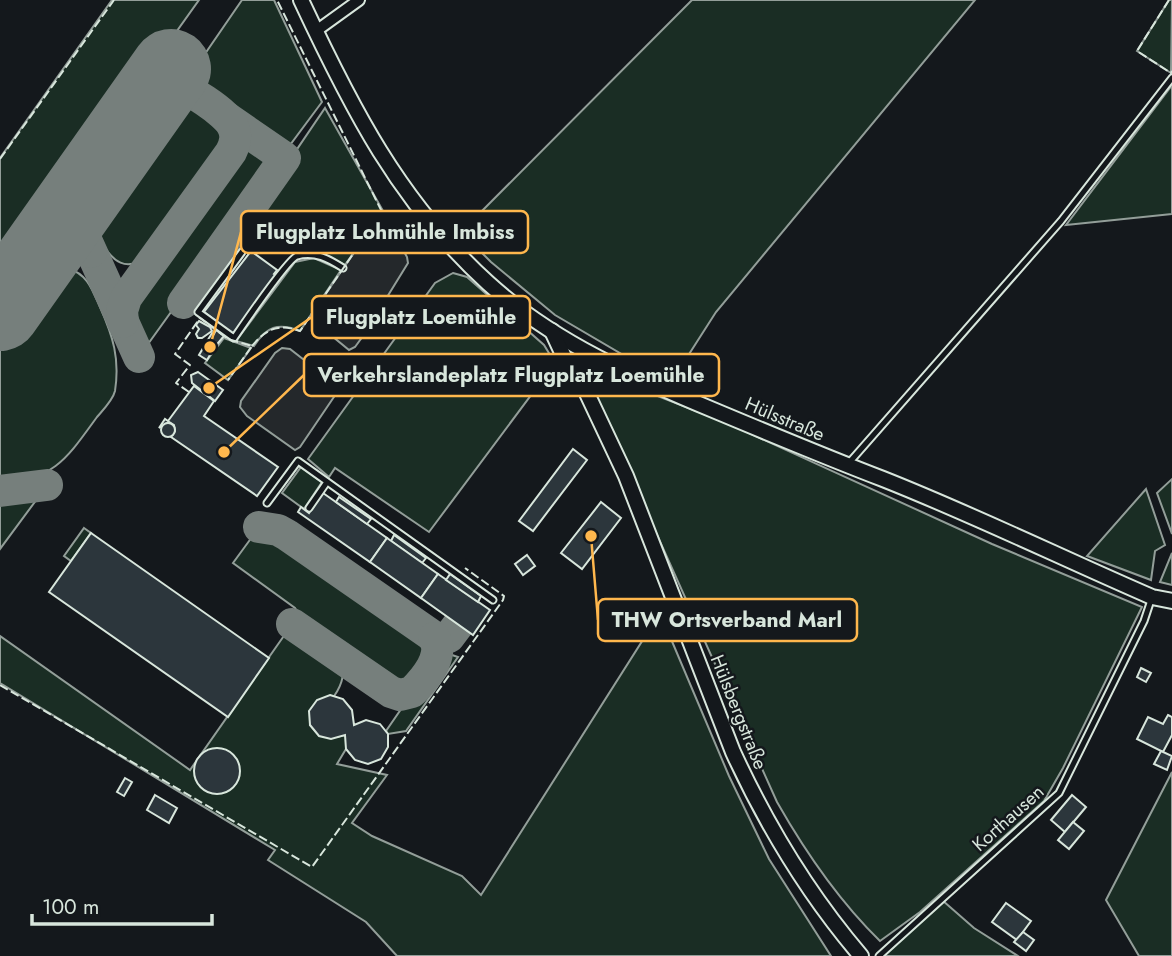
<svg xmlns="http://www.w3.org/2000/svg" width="1172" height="956" font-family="Jost,sans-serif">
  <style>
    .green { fill: #1a2d24; stroke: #939e99; stroke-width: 2 }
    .parking { fill: #24282b; stroke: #939e99; stroke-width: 2 }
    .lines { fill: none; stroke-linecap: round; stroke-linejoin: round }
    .taxiway { stroke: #767f7c; stroke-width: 32 }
    .runway { stroke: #767f7c; stroke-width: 80 }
    .building { fill: #2c363c; stroke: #d8e6dc; stroke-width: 2 }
    .service-casing { stroke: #d8e6dc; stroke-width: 9 }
    .minor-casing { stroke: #d8e6dc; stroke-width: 14 }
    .tertiary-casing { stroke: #d8e6dc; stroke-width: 18 }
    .service { stroke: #14181c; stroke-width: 5 }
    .minor { stroke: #14181c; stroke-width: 10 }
    .tertiary { stroke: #14181c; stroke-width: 14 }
    .fence { stroke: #d8e6dc; stroke-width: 2; stroke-dasharray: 9 3.5; stroke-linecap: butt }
    .labels { text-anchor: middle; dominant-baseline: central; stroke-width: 5; stroke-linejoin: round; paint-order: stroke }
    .street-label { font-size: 19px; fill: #d8e6dc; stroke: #14181c }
    .leader { fill: none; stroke: #ffb74d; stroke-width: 2.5 }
    .callout-dot { fill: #ffb74d; stroke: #14181c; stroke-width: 2.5 }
    .callout { fill: #14181c; stroke: #ffb74d; stroke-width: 2.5 }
    .callout-label { font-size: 21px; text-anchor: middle; font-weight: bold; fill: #d8e6dc }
  </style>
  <rect width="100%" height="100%" fill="#14181c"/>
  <g class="green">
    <path d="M112,0H199L0,279V158Z"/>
    <path d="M242,0H274L322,102L287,149L283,148L187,80Z"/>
    <path d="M692,0H975L716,312L675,376L637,363L555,315L491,262L461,232Z"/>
    <path d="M1169,0H1172L1171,73L1137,51Z"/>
    <path d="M1172,85V214L1066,225Z"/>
    <path d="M180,102C208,102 233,127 221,155L151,253C127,275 111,262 99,237C94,228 91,221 94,210L163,112L170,106Z"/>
    <path d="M325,108L383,211L345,265L319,252L294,254L249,220Z"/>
    <path d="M248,144C258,145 275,156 276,166L148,344L134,313L135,299L244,146Z"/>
    <path d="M314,258L341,270L300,331C278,322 266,327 254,346L236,341L295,262Z"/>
    <path d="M68,268C88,275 92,289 100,307C113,336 120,359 115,391C113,400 103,410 97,417C65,461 56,477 0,485V341L46,276L56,270Z"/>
    <path d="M453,273L467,277L544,345L555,363L429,532L335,468L329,477L308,459L435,283Z"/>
    <path d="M224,338L251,348L228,380L205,363Z"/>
    <path d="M609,377L727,423L992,544L1142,607L1063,768L1044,801L920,912L880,941C838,900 806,853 777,802L596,399C594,388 598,380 609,377Z"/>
    <path d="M301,467L322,482L304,509L282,493Z"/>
    <path d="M1172,479V534L1157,493Z"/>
    <path d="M1146,489L1165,545L1155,551L1151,580L1087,556Z"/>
    <path d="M36,493L37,499L0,549V498Z"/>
    <path d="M84,528L91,533L71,561L64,556Z"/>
    <path d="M252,537L279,542L424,644L428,656L412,681L404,687L394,685L296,618L298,613L295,608L233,563Z"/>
    <path d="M1172,553V585L1160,582Z"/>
    <path d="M660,613L729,776L769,859L831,956H397L366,922L268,860L275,850L0,683V636L190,770L288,630L341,665C350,686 322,710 310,725C321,738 328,740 345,735L346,736V749L337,764L387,775L352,823L372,836L462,876L481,895Z"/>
    <path d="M452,655L458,657L406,731L388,734L386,731L406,702L414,701L420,695L445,658Z"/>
    <path d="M1172,772V956H1139L1106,900Z"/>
    <path d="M942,900L974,928L1018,956H879Z"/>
  </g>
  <g class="parking">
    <path d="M378,218H382L388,223L407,257L408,263L363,336L355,347L349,350L315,322L313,318L318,305Z"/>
    <path d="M282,348L290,349L340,388L300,447L295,450L247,416L240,407L241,401L275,353Z"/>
  </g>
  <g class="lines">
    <g class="taxiway">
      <path d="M81,197L76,210L78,222L139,357"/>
      <path d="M39,256C56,237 72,232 91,252"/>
      <path d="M183,303L285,158L227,118"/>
      <path d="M123,322L122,311L126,298L231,152C236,142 237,134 232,125C226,113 186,85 172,86C160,87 153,97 145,105"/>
      <path d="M0,491L47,485"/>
      <path d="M259,527L278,530L287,535L437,639L449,637L458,625"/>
      <path d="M292,624L391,692L400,695L412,692C425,679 445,656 434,638"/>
    </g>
    <path class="runway" d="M0,311L171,69"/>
  </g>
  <g class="building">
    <path d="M251,251L277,270L274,274L276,275L233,334L204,312Z"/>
    <path d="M199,321L210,327L212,331L202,338H198L196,334L199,329L196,325Z"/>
    <path d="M216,330L224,336L209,354L210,355L207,360L199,355L212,333L214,334Z"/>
    <path d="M198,372L223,390L215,401L192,383L191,375Z"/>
    <path d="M194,386L214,401L204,416L278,467L257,496L171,437L175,431L174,425L169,422L159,428L165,419L168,421Z"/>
    <circle cx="168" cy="430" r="7"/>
    <path d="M573,449L587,460L533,531L519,521Z"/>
    <path d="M323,493L387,538L370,562L298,512L301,507L309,513Z"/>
    <path d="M339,497L371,519L367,524L336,502Z"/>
    <path d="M601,502L621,518L582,569L561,553Z"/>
    <path d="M91,533L269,658L228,717L49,592Z"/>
    <path d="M394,535L426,558L422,563L391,541Z"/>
    <path d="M387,538L438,574L421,598L370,562Z"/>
    <path d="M527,555L535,566L523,575L515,564Z"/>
    <path d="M438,574L490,610L473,635L421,598Z"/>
    <path d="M450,574L481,596L478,602L446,580Z"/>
    <path d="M1141,668L1151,673L1146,682L1137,677Z"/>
    <path d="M330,695L343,699L352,710L354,725L366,720L380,724L388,734V747L381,759L368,764L355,760L346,749L345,735L331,739L319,736L310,725L309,711L317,700Z"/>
    <path d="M1168,715L1172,717V735L1163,752L1137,739L1148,717L1163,724Z"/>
    <circle cx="217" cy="771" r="23"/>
    <path d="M1161,751L1172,756L1167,770L1154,764Z"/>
    <path d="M125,778L132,782L124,796L117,792Z"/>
    <path d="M155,795L177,808L169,823L147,810Z"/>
    <path d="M1072,795L1086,807L1065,832L1051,820Z"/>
    <path d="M1073,822L1084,831L1069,849L1058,840Z"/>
    <path d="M1006,903L1031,921L1017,940L992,922Z"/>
    <path d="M1023,932L1034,940L1026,951L1014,942Z"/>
  </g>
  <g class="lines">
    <defs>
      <g id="service">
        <path d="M242,252L198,312L234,338C243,325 287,260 297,256C315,251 329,259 343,268"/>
        <path d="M848,464L1061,221L1172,78"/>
        <path d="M267,503L298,461L493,600"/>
        <path d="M309,508L327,482"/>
        <path d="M879,956L1059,793L1144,621L1151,600"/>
      </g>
      <path id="minor" d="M316,31L359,0"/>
      <g id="tertiary">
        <path d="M301,0C351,107 399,202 488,283C554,343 636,378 718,412C773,435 828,458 883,479C974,515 1062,558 1152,597L1172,601"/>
        <path d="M552,331L572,374L584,387L626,476L733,752C767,826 808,894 861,956"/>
        <path d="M584,387L598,359"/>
      </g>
    </defs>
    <use href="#service" class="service-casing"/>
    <use href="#minor" class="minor-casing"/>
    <use href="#tertiary" class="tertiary-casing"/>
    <use href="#service" class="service"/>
    <use href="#minor" class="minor"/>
    <use href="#tertiary" class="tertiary"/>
    <g class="fence">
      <path d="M1169,0L1137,51L1171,73L1172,71"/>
      <path d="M0,159L114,0"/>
      <path d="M252,346C266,329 278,323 300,331L382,212L277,0"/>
      <path d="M189,392L176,383L190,365L175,354L200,318L228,339L252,346L228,380"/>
      <path d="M0,685L312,867L503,600L504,596L465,568"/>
    </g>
  </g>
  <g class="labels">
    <g class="street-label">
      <text transform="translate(785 419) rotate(23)">Hülsstraße</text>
      <text transform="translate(739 712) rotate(68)">Hülsbergstraße</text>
      <text transform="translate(1008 818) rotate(-42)">Korthausen</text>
    </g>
  </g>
  <path class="leader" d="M210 347L241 232M209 388L312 317M224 452L304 375M591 536L598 620"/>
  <g class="callout-dot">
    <circle cx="210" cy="347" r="7"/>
    <circle cx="209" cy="388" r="7"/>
    <circle cx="224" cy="452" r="7"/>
    <circle cx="591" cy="536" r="7"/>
  </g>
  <g class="callout">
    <rect x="241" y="211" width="287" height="42" rx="7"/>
    <rect x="312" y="296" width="218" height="42" rx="7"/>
    <rect x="304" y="354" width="415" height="42" rx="7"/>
    <rect x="598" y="599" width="259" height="42" rx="7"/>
  </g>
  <g class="callout-label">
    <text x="385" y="239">Flugplatz Lohmühle Imbiss</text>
    <text x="421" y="324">Flugplatz Loemühle</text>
    <text x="511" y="382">Verkehrslandeplatz Flugplatz Loemühle</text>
    <text x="727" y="627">THW Ortsverband Marl</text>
  </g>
  <path d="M32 914v10h180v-10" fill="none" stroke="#d8e6dc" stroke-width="3.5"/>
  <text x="42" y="914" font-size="21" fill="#d8e6dc" stroke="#14181c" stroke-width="5" paint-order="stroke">100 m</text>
</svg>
